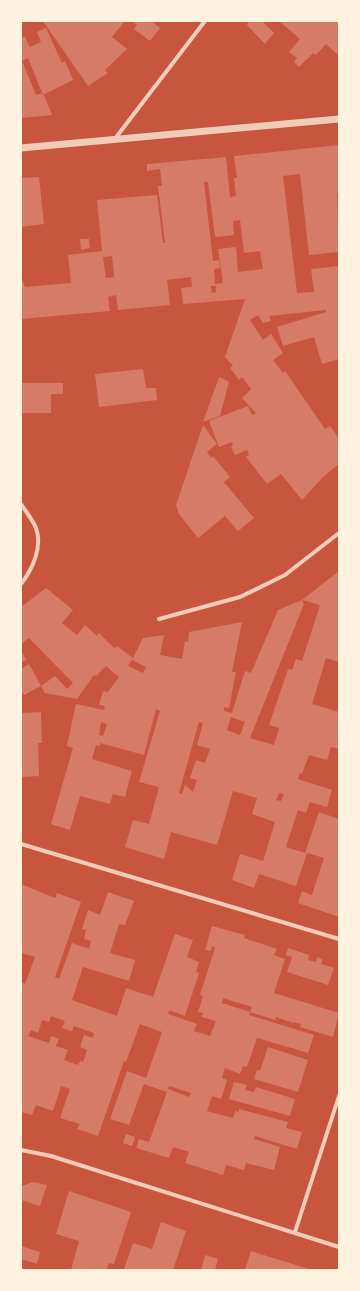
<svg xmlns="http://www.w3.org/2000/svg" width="360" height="1291" font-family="Poppins,sans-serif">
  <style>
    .building { fill: #d67c66; fill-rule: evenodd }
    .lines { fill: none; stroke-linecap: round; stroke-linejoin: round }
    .minor { stroke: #f1ccb7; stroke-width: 4 }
    .tertiary { stroke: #f1ccb7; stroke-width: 7 }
  </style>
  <rect width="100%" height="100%" fill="#c8553d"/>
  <g class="building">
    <path d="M43,21H123L124,22L112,37L127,49L105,70L108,73L88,86Z"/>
    <path d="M132,21H151L160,28L150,41L134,29L137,25Z"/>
    <path d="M249,21H262L274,33L265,44L247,25Z"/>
    <path d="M279,21H339V56L326,44L316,55L313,53L299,67L294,62L297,58L289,52L300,39Z"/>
    <path d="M46,28L62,63L65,61L73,80L43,95L28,58L22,61L36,95L43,93L52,115L21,118V38L25,37L30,47L41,42L37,32Z"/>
    <path d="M339,145V193H337L339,252L309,255L300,174L283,176L297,293L314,292L311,269L339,266V359L322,364L314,337L283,346L277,327L326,312V310L269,316L271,321L263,323L258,315L250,320L263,340L271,334L283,353L273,360L283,373L285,371L325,429L330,426L339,439V464L323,477L302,500L281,474L267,484L246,457L249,455L247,450L235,455L231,447L233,445L232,442L219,447L209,421L248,406L252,415L256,413L242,398L251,389L242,377L239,380L230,368L233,366L225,357L245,299L183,304L181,288L192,287L191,277L167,280L170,305L118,310L116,295L108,297L110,311L21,319V277L25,287L71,283L68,255L102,251L97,200L157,195L163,243H165L158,186H162L160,169L147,171V164L226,157L230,197L236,196L234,178H237L234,156ZM204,182H208L215,237L234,235L233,221L240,220L244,253L260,251L263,269L238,272L236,247L218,249L223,283L215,284L214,269L220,268L219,260L213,261ZM112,256L114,277L106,278L103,257ZM211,286H216V292L212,293Z"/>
    <path d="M39,177L44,224L21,227V178Z"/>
    <path d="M80,239H89L90,248L81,250Z"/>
    <path d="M143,369L146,388H156L157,400L99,407L95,374Z"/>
    <path d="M219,377L229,382L220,416L203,422Z"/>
    <path d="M21,383H63V394H51V413H21Z"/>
    <path d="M203,425L217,444L207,452L211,458L213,456L230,477L224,482L254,518L238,531L225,516L198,538L179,514L176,505Z"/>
    <path d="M339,571V662L326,658L312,704L339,712V749L331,747L327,760L309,755L302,774L300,773L298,779L332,790L327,807L310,802L306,813L298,810L286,847L305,853L319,812L339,819V917L298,903L302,891L312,895L324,858L307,853L296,886L259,874L254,888L232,880L240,854L263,861L275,822L252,814L257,798L233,791L217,845L171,832L164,859L125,847L133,820L149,824L159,787L139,782L160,711L156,709L144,755L100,743V746L96,745L92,759L132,771L125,797L113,794L110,804L80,796L70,830L51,824L73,748L67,746L76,704L104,710L105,706L99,705L103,691L108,692L119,677L106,666L96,676L94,675L77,699L45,693L41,686L55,676L67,689L73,683L29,638L21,644V607L46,588L73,610L62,623L77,635L85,625L97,636L99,633L115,649L117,646L133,658L128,666L143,673L146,667L132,660L143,638L164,635L160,655L182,659L185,641L188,642L189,632L242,622L232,672H236L229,708L224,707V711L232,713L245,671L251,673L278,610L302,600ZM302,600L320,605L302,661L296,659L292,670L288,669L269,725L279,728L274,745L250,738L304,604ZM231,717L245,722L240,735L227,730ZM101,722L107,724L103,736L99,735ZM199,722L203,723L197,745L210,749L205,763L196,760L190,778L197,780L193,792L185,785L182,794L179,793ZM279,793L284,794L281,801L276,800Z"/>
    <path d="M21,650L26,660L21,663Z"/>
    <path d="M29,664L41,686L24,695L21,691V669Z"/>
    <path d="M41,712L42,743H38L39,776L21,777V713Z"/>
    <path d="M21,884L55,898L57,893L81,902L55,977L59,979L72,943L89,949L91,941L84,939L86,930L82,929L88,910L100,915L108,892L134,901L125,925L119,924L110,953L135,960L129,981L83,967L72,1000L117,1016L126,988L153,997L175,934L193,940L187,957L199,962L196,972L199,973L185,1016L169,1010L168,1014L197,1024L194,1031L210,1036L216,1021L201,1017L203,1013L198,1012L203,996L200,995L215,948L212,946L211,951L205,950L212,926L245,935L244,938L277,949L274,955L285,959L274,993L339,1013L333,1037L300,1027L301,1024L293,1022V1023L276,1017L275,1020L250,1012L252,1007L223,998L222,1003L250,1012L249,1015L314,1035L308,1053L257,1038L247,1067L243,1066L240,1074L225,1068L222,1078L227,1080L221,1099L212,1096L207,1111L233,1118L235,1111L239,1112V1109L288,1122L286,1128L302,1132L297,1149L255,1136L254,1139L280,1147L274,1170L246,1163L244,1170L226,1165L223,1175L185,1163L189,1152L173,1147L169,1158L136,1148L139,1139L149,1142L167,1092L144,1084L129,1125L110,1119L127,1071L146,1078L162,1032L140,1024L126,1062L124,1061L98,1136L77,1129L80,1124L60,1118L70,1089L61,1086L53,1111L36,1105L32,1115L21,1112V982L25,984L35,957L21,953ZM51,1016L65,1021L62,1028L72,1031L74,1026L94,1033L93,1038L84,1035L80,1047L87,1050L83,1062L80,1061L78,1065L64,1060L68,1050L56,1046L59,1039L51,1036L49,1043L28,1036L31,1030L38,1033L42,1020L49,1022ZM169,1086L191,1093L189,1097L168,1089Z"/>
    <path d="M288,948L309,955L308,960L316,962L317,957L322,959L321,964L334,968L328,985L287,972L292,957L286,955Z"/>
    <path d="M268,1047L308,1060L298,1092L254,1079L257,1070L260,1071Z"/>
    <path d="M234,1082L247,1085L245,1090L254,1092L256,1087L295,1099L290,1116L229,1099Z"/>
    <path d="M126,1134L135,1137L132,1146L123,1143Z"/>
    <path d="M33,1182L47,1185L40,1206L21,1200L22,1186Z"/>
    <path d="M69,1191L131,1212L114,1264L109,1263L106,1270H71L79,1241L56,1234Z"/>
    <path d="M161,1222L186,1231L173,1270L124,1269L133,1243L152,1249Z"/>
    <path d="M21,1246L40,1252L37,1264L21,1259Z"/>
    <path d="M251,1251L312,1270H245Z"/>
    <path d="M205,1255L218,1259L215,1270H201Z"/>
  </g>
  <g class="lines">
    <g class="minor">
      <path d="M114,140L205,21"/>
      <path d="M21,504C26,512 33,520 36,528C43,547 32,570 21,584"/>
      <path d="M159,619L240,597L285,575L339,533"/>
      <path d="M21,844L339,939"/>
      <path d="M21,1150L51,1156L339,1247"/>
      <path d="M295,1232L339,1096"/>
    </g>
    <path class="tertiary" d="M21,148L339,119"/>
  </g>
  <rect width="360" height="1291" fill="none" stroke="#fff3e0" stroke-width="44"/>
</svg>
